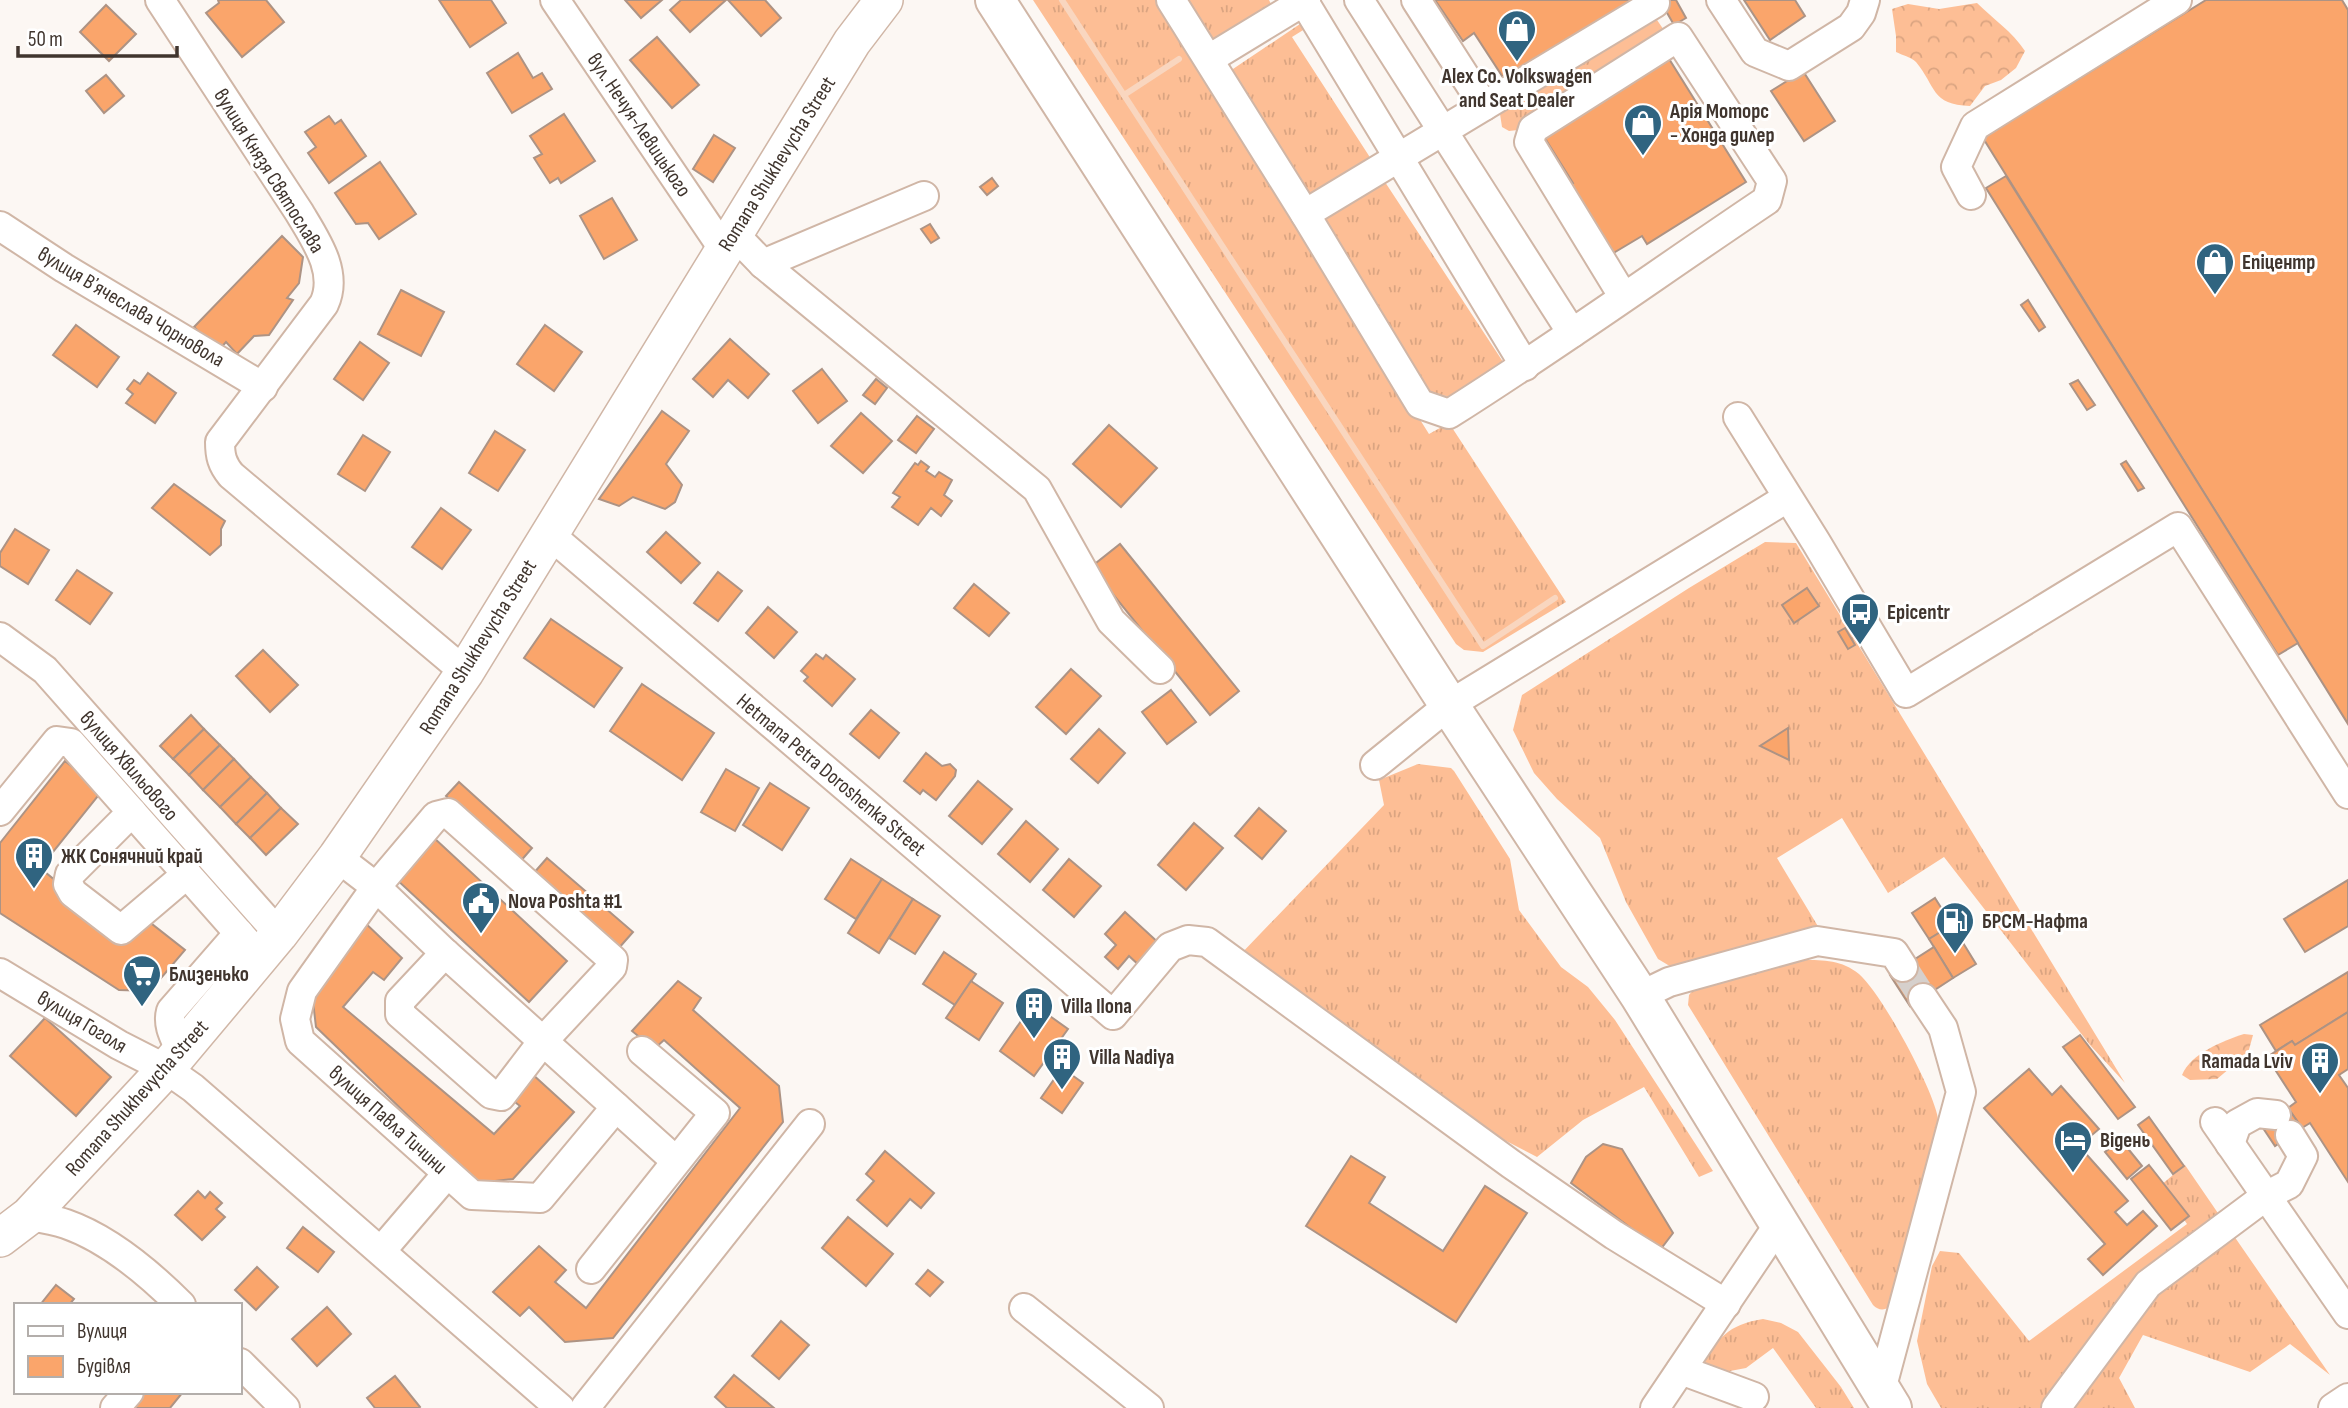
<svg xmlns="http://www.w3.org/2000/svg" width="2348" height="1408" font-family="'Sofia Sans Condensed',sans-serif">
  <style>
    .grass { fill: url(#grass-tufts) }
    .forest { fill: url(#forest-crowns) }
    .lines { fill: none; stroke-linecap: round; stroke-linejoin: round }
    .stream { stroke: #f9d6bf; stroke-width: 6 }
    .building { fill: #faa56b; stroke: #ad9384; stroke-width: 2 }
    .minor-tunnel { stroke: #d6d0cc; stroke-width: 28; stroke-dasharray: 28 14; stroke-linecap: butt }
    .minor-casing { stroke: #d0b6a6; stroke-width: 32 }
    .major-casing { stroke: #d0b6a6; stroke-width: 40 }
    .highway-casing { stroke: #d0b6a6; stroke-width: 42 }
    .minor { stroke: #fff; stroke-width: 28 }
    .major { stroke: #fff; stroke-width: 37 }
    .highway { stroke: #fff; stroke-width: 38 }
    .labels { text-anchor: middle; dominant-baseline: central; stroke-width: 6; stroke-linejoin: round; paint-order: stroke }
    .poi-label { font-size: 21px; font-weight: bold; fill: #40352e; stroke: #fff; text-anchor: start }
    .street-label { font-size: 21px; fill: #40352e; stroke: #fff }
  </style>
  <defs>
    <pattern id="grass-tufts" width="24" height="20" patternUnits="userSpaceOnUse" patternTransform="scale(1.75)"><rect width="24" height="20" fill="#fdbe95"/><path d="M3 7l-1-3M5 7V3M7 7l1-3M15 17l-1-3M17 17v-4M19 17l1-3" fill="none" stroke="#daa481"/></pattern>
    <pattern id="forest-crowns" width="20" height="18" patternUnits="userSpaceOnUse" patternTransform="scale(1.75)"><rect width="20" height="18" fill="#fdbe95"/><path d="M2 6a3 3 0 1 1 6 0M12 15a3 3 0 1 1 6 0" fill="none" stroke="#daa481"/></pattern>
  </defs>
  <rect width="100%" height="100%" fill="#fcf7f3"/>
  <g class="grass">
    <path d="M1033,0H1157L1429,434L1449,423L1566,602L1483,652L1464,650L1456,644Z"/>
    <path d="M1184,0H1269L1271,4L1277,0H1286L1214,47Z"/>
    <path d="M1657,20L1668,36L1518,130L1509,131L1502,127L1500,114L1505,108Z"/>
    <path d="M1300,24L1308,27L1292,37L1373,162L1312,199L1227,73Z"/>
    <path d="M1385,182L1509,371C1476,388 1455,410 1420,385L1325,222L1328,217Z"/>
    <path d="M1765,542L1796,543L2125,1083L2090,1045L1944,857L1888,893L1842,818L1777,858L1822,933L1673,968L1658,959L1626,902L1600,838L1557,799L1534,773L1513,730L1522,695L1689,588Z"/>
    <path d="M1418,764L1451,768L1454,771L1510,859L1519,910L1561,967L1588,987L1615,1020L1713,1171L1699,1177L1644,1087L1583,1120L1537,1157L1458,1116L1238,957L1384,805L1379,780Z"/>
    <path d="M1803,960C1824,960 1842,960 1859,974C1882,994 1930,1084 1937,1114C1939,1122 1938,1132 1939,1140L1890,1307C1883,1311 1878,1310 1873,1305L1688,1005L1689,995L1693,990Z"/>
    <path d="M2185,1165L2222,1219L2047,1408H1941L1927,1384L1917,1341L1932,1266L1940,1251L1959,1253L2029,1341L2187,1224L2161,1185Z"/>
    <path d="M2234,1236L2330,1375L2290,1344L2250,1372L2143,1335L2119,1378L2135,1408H2072L2161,1289Z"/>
    <path d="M1763,1319L1781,1323L1798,1332L1841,1387L1854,1408H1816L1773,1348L1746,1368L1714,1374L1698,1365C1721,1338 1726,1325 1763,1319Z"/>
  </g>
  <g class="forest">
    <path d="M1977,3C1994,20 2012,31 2025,51L2016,68L2001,80L1985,86L1970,106C1931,105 1936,86 1916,62C1911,57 1902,55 1896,52V36L1892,9L1908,4L1939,9Z"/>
    <path d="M2244,1034L2253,1035L2248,1053L2217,1079L2190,1080L2182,1075C2191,1053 2223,1041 2244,1034Z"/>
  </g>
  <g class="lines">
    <g class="stream">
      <path d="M1062,0L1483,646L1555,598"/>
      <path d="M1124,95L1179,59"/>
    </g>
  </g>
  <g class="building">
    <path d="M218,0H266L284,22L242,57L206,13L219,3Z"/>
    <path d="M439,0H491L506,23L470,47Z"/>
    <path d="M625,0H662L641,18Z"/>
    <path d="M681,0H726L690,32L670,10Z"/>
    <path d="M728,0H765L781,18L761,36Z"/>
    <path d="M1435,0H1631L1632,2L1508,85L1474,33L1463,41Z"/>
    <path d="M1669,0H1676L1686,18L1674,25L1662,4Z"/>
    <path d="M1744,0H1795L1805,16L1770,40Z"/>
    <path d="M2206,0H2342L2348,10V724L1983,138Z"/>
    <path d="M106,5L136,34L109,61L80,32Z"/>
    <path d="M657,37L699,85L672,108L630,60Z"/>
    <path d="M518,53L533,78L542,73L552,89L512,113L487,73Z"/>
    <path d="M1666,54L1746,182L1647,244L1642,236L1610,255L1567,186L1573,183L1541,132Z"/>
    <path d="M1803,71L1835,121L1804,141L1771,91Z"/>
    <path d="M106,75L124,96L104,113L86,91Z"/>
    <path d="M564,114L595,161L561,183L558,178L550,183L534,158L542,154L530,136Z"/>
    <path d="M329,116L335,124L341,120L366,156L329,183L308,153L316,147L305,132Z"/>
    <path d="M714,135L735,148L713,182L693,169Z"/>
    <path d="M380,162L416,214L379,239L368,223L356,224L335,193Z"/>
    <path d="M2006,176L2298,643L2278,655L1986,188Z"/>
    <path d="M992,178L998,186L987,195L980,187Z"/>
    <path d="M612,198L637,240L604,259L580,216Z"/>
    <path d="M930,224L939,238L931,243L921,229Z"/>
    <path d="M282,236L303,257L299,283L287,298L293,300L269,335L254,336L237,354L226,342L218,351L194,327Z"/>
    <path d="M401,290L444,312L421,356L378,334Z"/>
    <path d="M2028,300L2045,327L2039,331L2021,305Z"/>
    <path d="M76,325L119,357L97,387L53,355Z"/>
    <path d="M545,325L582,352L554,391L517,364Z"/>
    <path d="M730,339L769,374L748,398L728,380L713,397L693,379Z"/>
    <path d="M360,342L389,363L363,400L334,379Z"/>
    <path d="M822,369L847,401L818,423L793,391Z"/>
    <path d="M148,373L176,393L155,423L126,403L133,394L127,389L134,380L140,384Z"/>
    <path d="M876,379L887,388L875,404L863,395Z"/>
    <path d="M2078,380L2095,405L2087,410L2070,384Z"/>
    <path d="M662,411L689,431L666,464L682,485L675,502L665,509L633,497L619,506L599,499Z"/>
    <path d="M861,413L892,441L863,473L831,446Z"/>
    <path d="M917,416L934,429L916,453L898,440Z"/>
    <path d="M1109,425L1157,468L1121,507L1073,464Z"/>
    <path d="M495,431L525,450L498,491L469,473Z"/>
    <path d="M363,435L390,452L365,491L338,474Z"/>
    <path d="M921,461L929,467L926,471L935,477L939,472L952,480L944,495L952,501L941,516L931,508L918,525L892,507L900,497L893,493L915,463L918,465Z"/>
    <path d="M2126,461L2144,488L2138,491L2121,464Z"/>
    <path d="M174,484L225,521L221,529V545L210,555L152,508Z"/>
    <path d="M441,508L471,530L442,569L412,547Z"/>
    <path d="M15,529L49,550L28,584L0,566V553Z"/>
    <path d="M666,532L700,563L681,583L647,552Z"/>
    <path d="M1120,544L1239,691L1210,715L1091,567Z"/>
    <path d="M77,570L112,593L90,624L56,600Z"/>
    <path d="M718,572L742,591L718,621L694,603Z"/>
    <path d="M974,584L1009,613L989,636L954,608Z"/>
    <path d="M1807,588L1819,606L1794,623L1782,605Z"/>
    <path d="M768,607L797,632L774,658L746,633Z"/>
    <path d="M551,619L622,668L594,707L524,658Z"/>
    <path d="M1845,628L1855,645L1848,649L1838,632Z"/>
    <path d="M263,650L298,685L270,712L236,676Z"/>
    <path d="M816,654L823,659L826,655L855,679L832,706L804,681L808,677L801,671Z"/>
    <path d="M1071,669L1101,696L1066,734L1036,707Z"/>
    <path d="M642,684L714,733L682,780L610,731Z"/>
    <path d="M1171,690L1196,722L1167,744L1142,712Z"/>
    <path d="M871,710L899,733L879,758L850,734Z"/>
    <path d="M191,715L204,729L173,759L160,746Z"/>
    <path d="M1788,728L1789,760L1760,746Z"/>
    <path d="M204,729L220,745L189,775L173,759Z"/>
    <path d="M1099,729L1125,753L1098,783L1071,759Z"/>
    <path d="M220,745L234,759L203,790L189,775Z"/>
    <path d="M926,753L942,766L950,764L956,770L955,776L936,800L923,790L920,794L904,781Z"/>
    <path d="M234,759L251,777L220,807L203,790Z"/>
    <path d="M65,761L102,791L40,868L127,938L143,917L185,950L150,991L119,990L0,913V843Z"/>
    <path d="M726,769L759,788L735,831L701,812Z"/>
    <path d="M251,777L267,793L236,824L220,807Z"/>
    <path d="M978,781L1012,809L982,844L949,816Z"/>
    <path d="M459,782L532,848L519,863L446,796Z"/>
    <path d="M770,783L809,808L782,850L743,825Z"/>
    <path d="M267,793L281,808L250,838L236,824Z"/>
    <path d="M281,808L298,824L266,855L250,838Z"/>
    <path d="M1259,808L1286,831L1262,859L1235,836Z"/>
    <path d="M1026,821L1058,849L1030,882L998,854Z"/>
    <path d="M1194,823L1223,848L1186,890L1158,865Z"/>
    <path d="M433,837L567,961L529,1002L395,878Z"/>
    <path d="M547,858L633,932L618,949L533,874Z"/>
    <path d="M851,859L882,879L856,919L825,899Z"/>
    <path d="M1069,859L1101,886L1074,917L1043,890Z"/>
    <path d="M882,879L913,899L879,953L848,933Z"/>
    <path d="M2348,880V926L2305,952L2284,919Z"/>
    <path d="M1935,898L1952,925L1929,939L1912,913Z"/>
    <path d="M913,899L940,916L915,954L889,938Z"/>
    <path d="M1125,912L1161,945L1141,967L1129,956L1118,969L1105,957L1116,945L1105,934Z"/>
    <path d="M361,919L402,958L384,980L373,972L343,1007L494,1134L520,1106L510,1098L531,1073L574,1112L513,1179L478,1183L316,1027L311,984Z"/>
    <path d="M1952,925L1976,964L1953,978L1929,939Z"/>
    <path d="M1934,947L1953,978L1910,1006L1890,975Z"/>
    <path d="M944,952L976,974L955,1005L923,984Z"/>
    <path d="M2348,972V1012L2295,1045L2292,1041L2276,1051L2260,1025Z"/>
    <path d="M678,981L701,998L693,1010L779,1086L783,1122L613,1338L565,1342L529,1307L520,1316L493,1292L539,1246L566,1270L555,1282L586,1308L740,1108L664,1040L654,1049L632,1031Z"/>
    <path d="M971,981L1003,1003L979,1040L946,1018Z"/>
    <path d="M1033,1004L1068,1029L1034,1076L1000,1051Z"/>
    <path d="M2348,1012V1069L2339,1075L2348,1088V1182L2310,1123L2302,1128L2288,1108L2296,1102L2267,1057L2292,1041L2295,1045Z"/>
    <path d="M45,1018L111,1077L76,1116L10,1056Z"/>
    <path d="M2080,1035L2135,1107L2118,1119L2063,1047Z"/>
    <path d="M1062,1068L1083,1083L1062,1113L1041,1098Z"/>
    <path d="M2029,1069L2052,1095L2061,1086L2099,1129L2079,1146L2128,1201L2115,1212L2127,1225L2143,1211L2157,1226L2103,1275L2088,1259L2105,1244L1984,1108Z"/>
    <path d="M2288,1108L2302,1128L2275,1146L2261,1125Z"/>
    <path d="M2149,1117L2184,1166L2173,1174L2138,1125Z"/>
    <path d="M2121,1140L2142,1166L2127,1179L2105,1152Z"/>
    <path d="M1603,1144L1622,1149L1673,1233L1660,1250L1571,1183L1586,1157Z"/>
    <path d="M885,1151L934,1193L921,1208L910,1199L887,1226L857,1200L874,1181L866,1174Z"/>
    <path d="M1351,1156L1385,1177L1369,1203L1443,1251L1485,1186L1527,1213L1456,1322L1306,1226Z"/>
    <path d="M2149,1165L2189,1216L2171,1230L2131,1179Z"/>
    <path d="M198,1191L205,1198L210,1192L222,1203L216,1209L225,1217L202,1240L175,1215Z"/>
    <path d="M848,1217L893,1254L866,1286L822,1248Z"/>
    <path d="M303,1227L334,1252L318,1272L287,1248Z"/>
    <path d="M257,1267L278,1287L256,1310L235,1290Z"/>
    <path d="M928,1270L943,1282L930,1296L916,1284Z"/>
    <path d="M56,1285L74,1299L69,1305H40Z"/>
    <path d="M327,1307L351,1334L317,1366L292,1339Z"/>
    <path d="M781,1321L809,1345L779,1379L752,1356Z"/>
    <path d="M734,1375L774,1408H727L715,1397Z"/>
    <path d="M395,1376L420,1407L419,1408H375L367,1398Z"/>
    <path d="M144,1392H183L170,1408H133L132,1407Z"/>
  </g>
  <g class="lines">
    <path class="minor-tunnel" d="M1903,967L1923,998"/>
    <defs>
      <g id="minor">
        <path d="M160,0L299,212C315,239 339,272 324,304L220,442C220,456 222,464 231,475L465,672"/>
        <path d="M555,0L724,250"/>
        <path d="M1171,0L1305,214L1420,404L1449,414C1557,346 1661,271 1767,200L1772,181L1678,37L1533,129L1529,142L1623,296"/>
        <path d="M1303,0L1525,366"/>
        <path d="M1359,0L1572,333"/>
        <path d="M1721,0L1755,52L1789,66L1851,27L1861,13L1865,0"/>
        <path d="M1209,59L1306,0"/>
        <path d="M1484,106L1655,3L1653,0"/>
        <path d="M1971,195L1956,167L1975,126L2177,0"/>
        <path d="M1305,214L1484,106L1416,0"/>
        <path d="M0,226L64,268L263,387"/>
        <path d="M734,234L763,264L1037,489L1111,621L1160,669"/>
        <path d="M763,264L924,196"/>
        <path d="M1738,417L1816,542L1906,693L2178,527L2348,794"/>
        <path d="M549,534L1113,1015L1170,947L1188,940L1207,942L1511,1164L1614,1235L1726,1304"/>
        <path d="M0,637L45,670L279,934"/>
        <path d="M1375,765L1449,705L1787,498"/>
        <path d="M0,811L57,741L71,743L260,957"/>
        <path d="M132,812L70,874L68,884L73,893L121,930L187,874"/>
        <path d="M337,857L376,887L445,953L676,1161"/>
        <path d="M445,953L400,1001V1014L491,1094L501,1096L543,1041L612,967L613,960L448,813L436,816L376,887L302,991L295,1019L300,1041L472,1195L540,1198L616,1107"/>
        <path d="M0,973L119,1045L166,1069L193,1088L560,1408"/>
        <path d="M1640,996L1669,982L1817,941L1894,953L1903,967"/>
        <path d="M181,1052C175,1038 167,1026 171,1011L239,933"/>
        <path d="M2215,1122L2348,1314"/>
        <path d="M2230,1144L2237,1124L2257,1113L2276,1115"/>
        <path d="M29,1216C41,1218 54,1220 66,1224C109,1239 149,1273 181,1305"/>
        <path d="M381,1251L447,1174"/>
        <path d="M591,1269L715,1113L642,1051"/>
        <path d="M1024,1308L1149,1408"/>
        <path d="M240,1363L285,1408"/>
        <path d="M1681,1370L1754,1397"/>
        <path d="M1881,1390L1961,1092L1943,1028L1923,998"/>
        <path d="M115,1408L129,1392"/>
        <path d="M585,1408L810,1124"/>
        <path d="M1655,1408L1779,1224"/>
        <path d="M2056,1408L2148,1284L2266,1196L2289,1184L2303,1156L2290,1135"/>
        <path d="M2333,1408L2348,1398"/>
      </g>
      <path id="major" d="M0,1238L29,1216L166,1069L279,934L337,857L465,672L852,42L884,0"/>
      <path id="highway" d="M995,0L1449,705L1640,996L1892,1408"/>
    </defs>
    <use href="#minor" class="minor-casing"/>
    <use href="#major" class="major-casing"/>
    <use href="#highway" class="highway-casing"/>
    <use href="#minor" class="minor"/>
    <use href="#major" class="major"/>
    <use href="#highway" class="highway"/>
  </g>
  <defs>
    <symbol id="shop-pin" viewBox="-11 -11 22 30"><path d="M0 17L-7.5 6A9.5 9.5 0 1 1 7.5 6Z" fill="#306480" stroke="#fff"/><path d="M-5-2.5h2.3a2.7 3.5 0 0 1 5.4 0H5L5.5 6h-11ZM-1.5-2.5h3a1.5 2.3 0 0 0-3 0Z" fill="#fff"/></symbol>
    <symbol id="bus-pin" viewBox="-11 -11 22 30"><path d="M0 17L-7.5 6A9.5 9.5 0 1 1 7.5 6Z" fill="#306480" stroke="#fff"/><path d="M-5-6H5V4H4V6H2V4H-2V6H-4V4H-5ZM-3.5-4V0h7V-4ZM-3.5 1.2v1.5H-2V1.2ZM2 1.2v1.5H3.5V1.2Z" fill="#fff"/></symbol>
    <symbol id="building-pin" viewBox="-11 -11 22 30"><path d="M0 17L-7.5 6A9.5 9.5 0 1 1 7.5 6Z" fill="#306480" stroke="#fff"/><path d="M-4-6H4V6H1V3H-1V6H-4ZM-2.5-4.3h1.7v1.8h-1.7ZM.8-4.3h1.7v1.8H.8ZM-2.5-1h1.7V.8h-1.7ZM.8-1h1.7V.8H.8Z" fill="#fff"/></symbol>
    <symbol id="civic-pin" viewBox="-11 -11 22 30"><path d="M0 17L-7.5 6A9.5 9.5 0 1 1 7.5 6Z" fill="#306480" stroke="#fff"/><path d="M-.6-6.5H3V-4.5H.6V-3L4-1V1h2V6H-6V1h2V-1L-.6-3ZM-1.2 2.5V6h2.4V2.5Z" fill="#fff"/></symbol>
    <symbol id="fuel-pin" viewBox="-11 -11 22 30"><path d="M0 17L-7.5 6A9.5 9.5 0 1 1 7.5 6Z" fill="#306480" stroke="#fff"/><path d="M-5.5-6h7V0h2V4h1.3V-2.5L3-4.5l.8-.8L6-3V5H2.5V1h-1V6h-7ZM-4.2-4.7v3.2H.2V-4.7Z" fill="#fff"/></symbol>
    <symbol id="supermarket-pin" viewBox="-11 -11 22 30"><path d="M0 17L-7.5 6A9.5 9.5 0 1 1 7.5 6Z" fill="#306480" stroke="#fff"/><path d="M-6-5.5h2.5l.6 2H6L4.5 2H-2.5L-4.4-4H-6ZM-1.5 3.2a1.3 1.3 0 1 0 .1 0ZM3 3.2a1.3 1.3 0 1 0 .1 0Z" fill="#fff"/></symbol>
    <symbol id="hotel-pin" viewBox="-11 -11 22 30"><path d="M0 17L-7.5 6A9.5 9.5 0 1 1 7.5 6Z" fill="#306480" stroke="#fff"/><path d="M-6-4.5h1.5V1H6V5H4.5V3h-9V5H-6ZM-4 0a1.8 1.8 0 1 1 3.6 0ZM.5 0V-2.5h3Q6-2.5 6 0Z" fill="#fff"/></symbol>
  </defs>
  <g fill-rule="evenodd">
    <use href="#shop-pin" x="1495" y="7" width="44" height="60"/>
    <use href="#shop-pin" x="1621" y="101" width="44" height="60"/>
    <use href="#shop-pin" x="2193" y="240" width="44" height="60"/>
    <use href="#bus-pin" x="1838" y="590" width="44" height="60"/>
    <use href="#building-pin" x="12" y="834" width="44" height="60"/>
    <use href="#civic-pin" x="459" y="879" width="44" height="60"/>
    <use href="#fuel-pin" x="1933" y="899" width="44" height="60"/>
    <use href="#supermarket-pin" x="120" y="952" width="44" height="60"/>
    <use href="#building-pin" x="1012" y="984" width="44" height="60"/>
    <use href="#building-pin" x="1040" y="1035" width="44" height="60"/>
    <use href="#building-pin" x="2298" y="1039" width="44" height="60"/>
    <use href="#hotel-pin" x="2051" y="1118" width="44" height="60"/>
  </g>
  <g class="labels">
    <g class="poi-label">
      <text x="1517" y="76" text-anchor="middle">Alex Co. Volkswagen<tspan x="1517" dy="24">and Seat Dealer</tspan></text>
      <text x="1670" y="111">Арія Моторс<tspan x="1670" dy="24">- Хонда дилер</tspan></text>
      <text x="2242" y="262">Епіцентр</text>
      <text x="1887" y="612">Epicentr</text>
      <text x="61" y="856">ЖК Сонячний край</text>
      <text x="508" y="901">Nova Poshta #1</text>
      <text x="1982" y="921">БРСМ-Нафта</text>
      <text x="169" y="974">Близенько</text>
      <text x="1061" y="1006">Villa Ilona</text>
      <text x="1089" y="1057">Villa Nadiya</text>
      <text x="2293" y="1061" text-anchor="end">Ramada Lviv</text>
      <text x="2100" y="1140">Відень</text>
    </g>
    <g class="street-label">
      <text transform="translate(639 125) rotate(56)">вул. Нечуя-Левицького</text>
      <text transform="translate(777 164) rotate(-58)">Romana Shukhevycha Street</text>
      <text transform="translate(269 171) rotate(58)">вулиця Князя Святослава</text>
      <text transform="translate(131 307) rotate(31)">вулиця Вʼячеслава Чорновола</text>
      <text transform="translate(478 647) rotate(-58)">Romana Shukhevycha Street</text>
      <text transform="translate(129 766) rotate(49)">вулиця Хвильового</text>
      <text transform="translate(831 775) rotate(40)">Hetmana Petra Doroshenka Street</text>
      <text transform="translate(82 1022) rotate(31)">вулиця Гоголя</text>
      <text transform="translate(137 1098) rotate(-48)">Romana Shukhevycha Street</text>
      <text transform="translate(388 1120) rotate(42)">вулиця Павла Тичини</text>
    </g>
  </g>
  <rect x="14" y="1303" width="228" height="91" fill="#ffffff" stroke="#b3aeab" stroke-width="2"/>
  <rect x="28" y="1326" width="35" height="10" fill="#ffffff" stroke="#b3aeab" stroke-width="2"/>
  <text x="77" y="1338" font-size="21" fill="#40352e">Вулиця</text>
  <rect x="28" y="1356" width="35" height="21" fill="#faa56b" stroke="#b3aeab" stroke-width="2"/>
  <text x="77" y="1373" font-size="21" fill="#40352e">Будівля</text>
  <path d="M18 46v10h159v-10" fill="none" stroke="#40352e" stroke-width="3.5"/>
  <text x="28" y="46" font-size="21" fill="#40352e" stroke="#ffffff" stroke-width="5" paint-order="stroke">50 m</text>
</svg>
